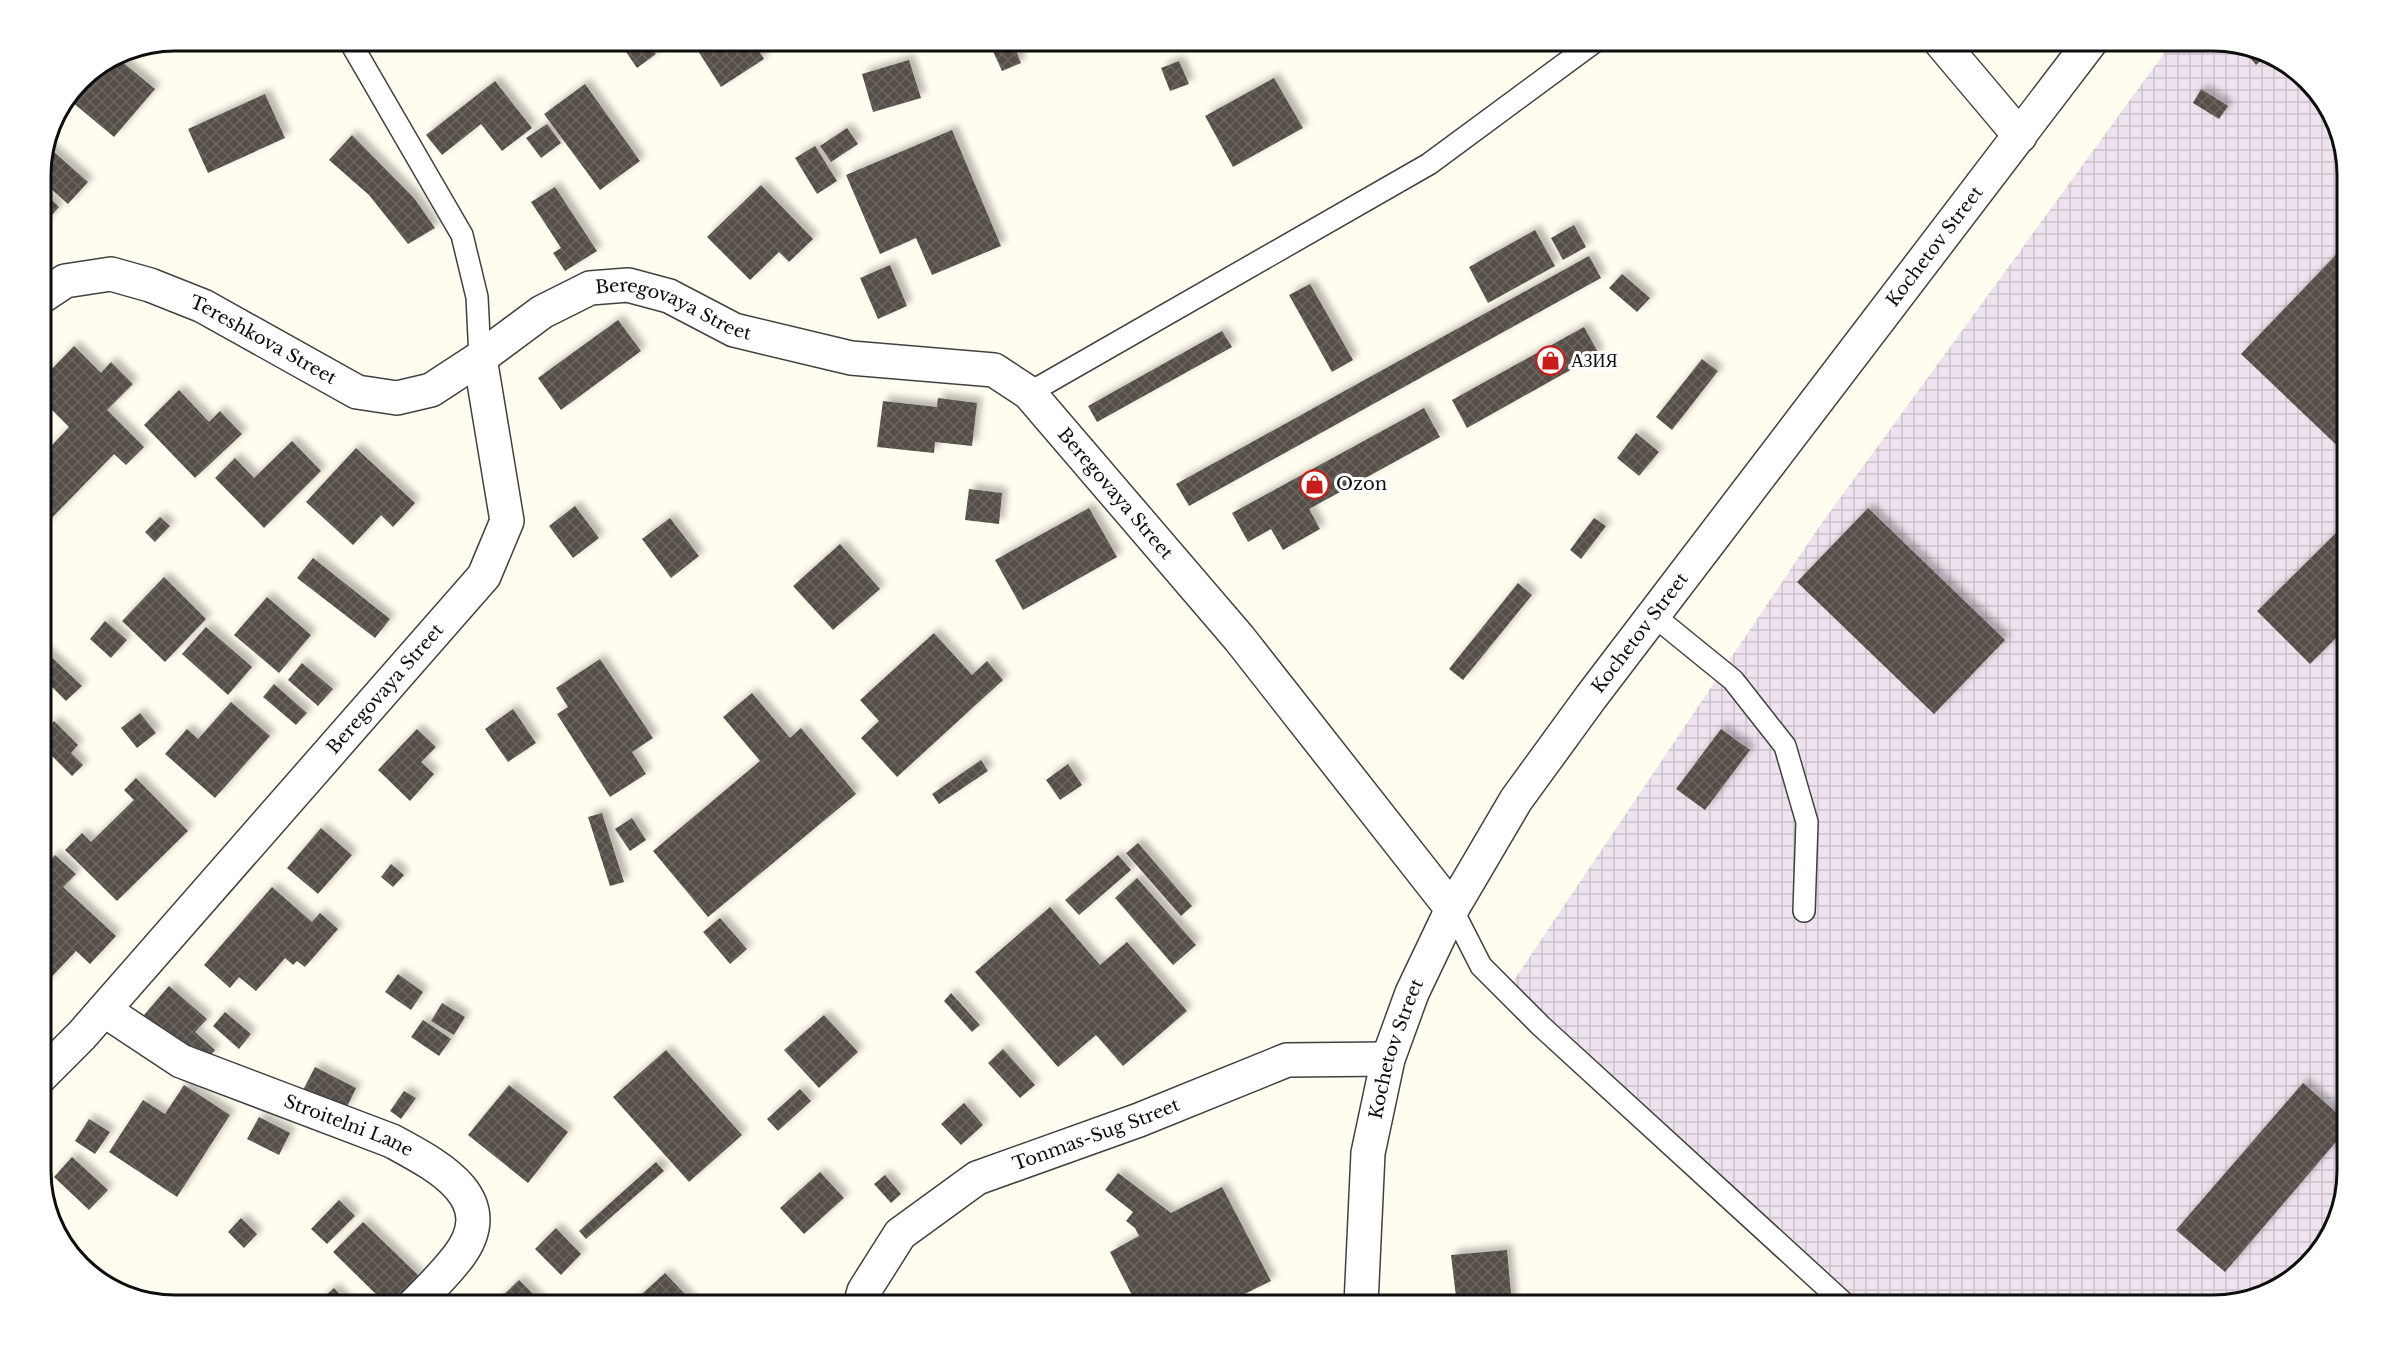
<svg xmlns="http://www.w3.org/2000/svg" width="2388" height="1346" font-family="'Libre Baskerville',serif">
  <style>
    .industrial { fill: url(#industrial-grid) }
    .building { fill: url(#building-cross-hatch); filter: url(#shadow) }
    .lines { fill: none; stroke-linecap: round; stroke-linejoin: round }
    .service-casing { stroke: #414141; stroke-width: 24 }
    .minor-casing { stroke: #414141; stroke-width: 36 }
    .tertiary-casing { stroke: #414141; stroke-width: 36 }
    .service { stroke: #fff; stroke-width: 21 }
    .minor { stroke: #fff; stroke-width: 33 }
    .tertiary { stroke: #fff; stroke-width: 33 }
    .labels { text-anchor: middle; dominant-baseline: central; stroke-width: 6; stroke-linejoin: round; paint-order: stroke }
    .street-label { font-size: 18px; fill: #0e0e0e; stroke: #fff }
    .poi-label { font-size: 18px; fill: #0e0e0e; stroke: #fff; text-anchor: start }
    .rim { fill: none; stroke: #0e0e0e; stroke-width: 3 }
  </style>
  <defs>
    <pattern id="industrial-grid" width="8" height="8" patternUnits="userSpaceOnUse" patternTransform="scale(1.5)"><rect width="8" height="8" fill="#ede2ed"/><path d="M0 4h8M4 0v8" fill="none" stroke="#cac1ca"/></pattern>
    <pattern id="building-cross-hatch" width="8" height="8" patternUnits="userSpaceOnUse" patternTransform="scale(1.5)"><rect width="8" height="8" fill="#575049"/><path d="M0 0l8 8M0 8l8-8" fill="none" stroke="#6a655f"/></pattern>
    <filter id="shadow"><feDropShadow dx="5.5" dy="-5.5" stdDeviation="3" flood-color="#0004"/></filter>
  </defs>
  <rect width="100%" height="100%" fill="#fffdef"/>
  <path class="industrial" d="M2173,41H2213L2280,58L2325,101L2347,167V1171L2335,1218L2280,1287L2213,1305H1864L1512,983L1819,527Z"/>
  <g class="building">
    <path d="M618,40H646L656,54L637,68Z"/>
    <path d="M691,40H752L764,59L721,87Z"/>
    <path d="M1012,41L1021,63L1002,71L992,49Z"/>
    <path d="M2242,48L2268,55L2256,65Z"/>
    <path d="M115,56L155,89L114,137L72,102L104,64Z"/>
    <path d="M909,60L921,98L873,112L862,74Z"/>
    <path d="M1179,61L1189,84L1170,91L1161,68Z"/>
    <path d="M1274,78L1303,128L1233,167L1205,116Z"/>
    <path d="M495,81L532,128L502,151L481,124L442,155L426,135Z"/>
    <path d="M585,84L640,161L600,190L544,114Z"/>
    <path d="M2201,89L2228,106L2219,119L2193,103Z"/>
    <path d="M265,94L285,138L208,173L188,129Z"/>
    <path d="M547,124L561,143L541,158L526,138Z"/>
    <path d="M847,128L858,144L831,162L820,146Z"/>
    <path d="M952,130L1001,246L932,275L916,238L880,254L846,175Z"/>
    <path d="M352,135L414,198L435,228L408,244L369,195L329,160Z"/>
    <path d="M46,145L88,182L68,204L41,180V167Z"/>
    <path d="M815,146L837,181L817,194L795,158Z"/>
    <path d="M761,185L813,239L789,262L779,252L750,280L707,237Z"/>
    <path d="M555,187L597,251L565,271L553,253L561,248L531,202Z"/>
    <path d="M41,190L59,207L41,227Z"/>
    <path d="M1574,225L1586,247L1563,260L1551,238Z"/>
    <path d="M1535,230L1555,266L1488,303L1469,267Z"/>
    <path d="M2347,243V455L2241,354Z"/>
    <path d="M1589,256L1601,278L1189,506L1176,484Z"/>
    <path d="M890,265L907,306L878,319L860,278Z"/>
    <path d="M1622,274L1650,298L1637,312L1609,288Z"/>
    <path d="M1310,284L1353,360L1332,372L1289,295Z"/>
    <path d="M618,320L641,351L561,410L538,378Z"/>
    <path d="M1584,327L1599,354L1467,428L1452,400Z"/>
    <path d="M1222,331L1232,347L1097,422L1088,406Z"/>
    <path d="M74,346L101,373L111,362L133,384L107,410L144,447L126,465L114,454L41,529V457L69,427L41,399V380Z"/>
    <path d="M1702,359L1718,371L1672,430L1656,417Z"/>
    <path d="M179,390L209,422L220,411L242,434L195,478L144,425Z"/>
    <path d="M938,398L977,403L972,446L935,442L934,453L877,447L883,401L937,407Z"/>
    <path d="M1424,408L1440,437L1309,509L1320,529L1283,550L1271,529L1248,542L1232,513Z"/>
    <path d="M1636,433L1659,452L1639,476L1617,458Z"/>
    <path d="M292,441L321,471L264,528L215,478L235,458L254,478Z"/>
    <path d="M356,448L415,503L393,527L381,515L353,545L306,502Z"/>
    <path d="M969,489L1002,493L999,524L965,520Z"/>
    <path d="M575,506L599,538L573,558L549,526Z"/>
    <path d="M1089,508L1117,557L1023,610L995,560Z"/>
    <path d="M1868,508L2005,640L1934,714L1797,582Z"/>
    <path d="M160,517L170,526L155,542L145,532Z"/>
    <path d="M670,518L699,556L671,578L642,539Z"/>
    <path d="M1594,518L1606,526L1581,559L1570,550Z"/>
    <path d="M2347,522V627L2310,664L2257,611Z"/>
    <path d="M840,544L880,589L833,630L793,586Z"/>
    <path d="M313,558L390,619L375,638L297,578Z"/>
    <path d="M164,577L206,619L165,662L122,621Z"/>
    <path d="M1518,583L1532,595L1463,680L1449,669Z"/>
    <path d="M267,597L311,635L279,673L234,635Z"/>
    <path d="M105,621L127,640L111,658L90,639Z"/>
    <path d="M206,627L252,667L228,695L182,654Z"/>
    <path d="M934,633L972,675L987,661L1003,680L897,777L861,738L879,721L860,700Z"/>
    <path d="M45,651L82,686L66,701L41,676V655Z"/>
    <path d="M600,659L653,738L632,752L646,774L610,797L557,714L568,707L556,688Z"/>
    <path d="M302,663L333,689L318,706L288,680Z"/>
    <path d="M274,684L307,713L296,725L263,697Z"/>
    <path d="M752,693L790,738L801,728L856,794L708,917L653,851L760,761L723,717Z"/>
    <path d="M231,702L270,736L215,798L165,754L187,729L198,739Z"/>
    <path d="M513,709L536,743L508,762L485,729Z"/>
    <path d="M140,713L156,733L137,748L121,728Z"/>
    <path d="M54,721L78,745L71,753L83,765L72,776L41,745V736Z"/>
    <path d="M417,729L436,747L421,762L434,774L410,801L378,770Z"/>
    <path d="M1721,729L1750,750L1705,810L1676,789Z"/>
    <path d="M981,760L988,771L939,804L932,794Z"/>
    <path d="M1068,764L1082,785L1060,800L1046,780Z"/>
    <path d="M136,778L188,831L117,901L65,850L82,833L91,842L134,800L124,790Z"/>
    <path d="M602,813L624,882L610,886L588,817Z"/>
    <path d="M632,818L646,840L630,851L615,829Z"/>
    <path d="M321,828L352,855L318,894L287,868Z"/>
    <path d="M1138,843L1192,906L1181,916L1126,853Z"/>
    <path d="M55,855L76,874L63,887L116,936L90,964L76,951L41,988V870Z"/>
    <path d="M1118,855L1131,870L1079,915L1065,900Z"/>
    <path d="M391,864L404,875L393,887L381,877Z"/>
    <path d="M1137,878L1196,945L1173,965L1115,898Z"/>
    <path d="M272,887L312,922L320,913L338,929L305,967L297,961L293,965L285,958L256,991L239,977L230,988L204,965Z"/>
    <path d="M1050,907L1100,965L1127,942L1187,1011L1123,1066L1096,1035L1058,1067L975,972Z"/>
    <path d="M720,918L747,949L730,964L703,932Z"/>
    <path d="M398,974L423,992L411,1010L385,992Z"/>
    <path d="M169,986L207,1019L195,1032L215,1050L202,1065L144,1015Z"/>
    <path d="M951,993L980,1025L972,1032L944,1001Z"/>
    <path d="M442,1003L465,1017L454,1035L431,1021Z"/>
    <path d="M225,1012L251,1034L239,1049L213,1026Z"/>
    <path d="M824,1015L858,1052L819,1088L784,1050Z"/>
    <path d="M423,1020L451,1039L439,1056L411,1037Z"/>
    <path d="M1003,1049L1035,1085L1020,1098L988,1063Z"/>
    <path d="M666,1050L742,1135L689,1182L613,1097Z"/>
    <path d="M315,1067L356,1088L345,1111L303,1090Z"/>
    <path d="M2303,1083L2347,1122V1129L2225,1272L2176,1230Z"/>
    <path d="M184,1085L230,1115L177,1197L109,1152L143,1100L165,1114Z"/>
    <path d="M509,1085L568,1132L528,1183L468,1135Z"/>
    <path d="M800,1089L811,1101L778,1131L767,1119Z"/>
    <path d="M404,1091L416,1098L401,1119L390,1111Z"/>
    <path d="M964,1103L983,1125L961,1145L941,1124Z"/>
    <path d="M259,1117L290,1133L279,1155L247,1139Z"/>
    <path d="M89,1119L110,1132L95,1154L75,1141Z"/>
    <path d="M72,1157L108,1190L89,1210L54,1177Z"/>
    <path d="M656,1162L664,1171L586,1239L579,1231Z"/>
    <path d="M820,1172L844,1198L804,1234L780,1208Z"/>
    <path d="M1118,1173L1171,1213L1222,1187L1271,1281L1222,1305H1137L1110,1252L1139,1236L1135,1228L1126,1221L1133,1212L1105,1190Z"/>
    <path d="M885,1175L901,1194L891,1203L874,1184Z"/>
    <path d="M339,1200L355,1216L327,1244L311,1229Z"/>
    <path d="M241,1218L257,1234L244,1248L228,1232Z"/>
    <path d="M363,1222L420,1277L393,1305H387L333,1252Z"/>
    <path d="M556,1228L581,1254L561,1275L535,1249Z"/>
    <path d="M1507,1250L1512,1305H1457L1451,1255Z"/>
    <path d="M665,1273L695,1305H630Z"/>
    <path d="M519,1280L544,1305H493Z"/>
    <path d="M334,1288L349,1305H315Z"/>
  </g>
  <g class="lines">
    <defs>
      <g id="service">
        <path d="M349,40L462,235L477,297L480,358"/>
        <path d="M1029,393L1429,164L1597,40"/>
        <path d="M1653,615L1733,680L1785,746L1807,822L1804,911"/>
        <path d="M1452,909L1481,966L1541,1026L1846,1305"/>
      </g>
      <g id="minor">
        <path d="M1939,40L2020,136"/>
        <path id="s1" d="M41,297L65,281L111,274L150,285L203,306L357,392L397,398L431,390L480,358"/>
        <path id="s2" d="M104,1010L181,1061L392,1141C436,1165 503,1198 458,1257C445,1274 429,1290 414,1305"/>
        <path id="s3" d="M41,1076L82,1035L484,576L507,521L480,358L542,312L590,288L628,285L669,296L734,330L851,358L994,370L1029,393L1239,638L1452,909"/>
        <path id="s4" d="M860,1305L864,1291L900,1234L977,1178L1139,1120L1287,1060L1388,1059"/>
      </g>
      <g id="tertiary">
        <path id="s5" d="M1361,1305L1368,1153L1388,1059L1412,993L1452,909L1516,800L1591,697L2092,40"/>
      </g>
    </defs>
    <use href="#service" class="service-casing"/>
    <use href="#minor" class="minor-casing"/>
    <use href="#tertiary" class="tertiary-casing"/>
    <use href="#service" class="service"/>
    <use href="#minor" class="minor"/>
    <use href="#tertiary" class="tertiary"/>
  </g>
  <defs>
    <symbol id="shop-ring" viewBox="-11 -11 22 22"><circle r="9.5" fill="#fff" stroke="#c71e1d" stroke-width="1.5"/><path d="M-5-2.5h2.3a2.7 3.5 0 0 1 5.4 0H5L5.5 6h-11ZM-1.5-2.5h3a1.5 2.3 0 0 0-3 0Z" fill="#c71e1d"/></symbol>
  </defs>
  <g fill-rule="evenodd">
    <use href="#shop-ring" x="1534" y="344" width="33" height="33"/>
    <use href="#shop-ring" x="1298" y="468" width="33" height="33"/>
  </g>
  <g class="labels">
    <g class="street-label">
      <text stroke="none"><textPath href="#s5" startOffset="1232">Kochetov Street</textPath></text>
      <text stroke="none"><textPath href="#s3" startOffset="1112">Beregovaya Street</textPath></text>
      <text stroke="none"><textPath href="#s1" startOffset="242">Tereshkova Street</textPath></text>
      <text stroke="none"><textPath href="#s3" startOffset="1616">Beregovaya Street</textPath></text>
      <text stroke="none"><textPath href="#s5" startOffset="746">Kochetov Street</textPath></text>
      <text stroke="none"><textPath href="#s3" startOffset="518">Beregovaya Street</textPath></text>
      <text stroke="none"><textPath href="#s5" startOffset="260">Kochetov Street</textPath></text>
      <text stroke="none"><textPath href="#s2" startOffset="272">Stroitelni Lane</textPath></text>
      <text stroke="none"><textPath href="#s4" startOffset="304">Tonmas-Sug Street</textPath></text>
    </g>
    <g class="poi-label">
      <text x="1571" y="361">АЗИЯ</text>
      <text x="1336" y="484">Ozon</text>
    </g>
  </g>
  <path d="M0 0H2388V1346H0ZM175 51H2213A124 124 0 0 1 2337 175V1171A124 124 0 0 1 2213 1295H175A124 124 0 0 1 51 1171V175A124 124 0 0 1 175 51Z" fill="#fff" fill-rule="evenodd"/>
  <path class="rim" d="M175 51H2213A124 124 0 0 1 2337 175V1171A124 124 0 0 1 2213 1295H175A124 124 0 0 1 51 1171V175A124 124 0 0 1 175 51Z"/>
</svg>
